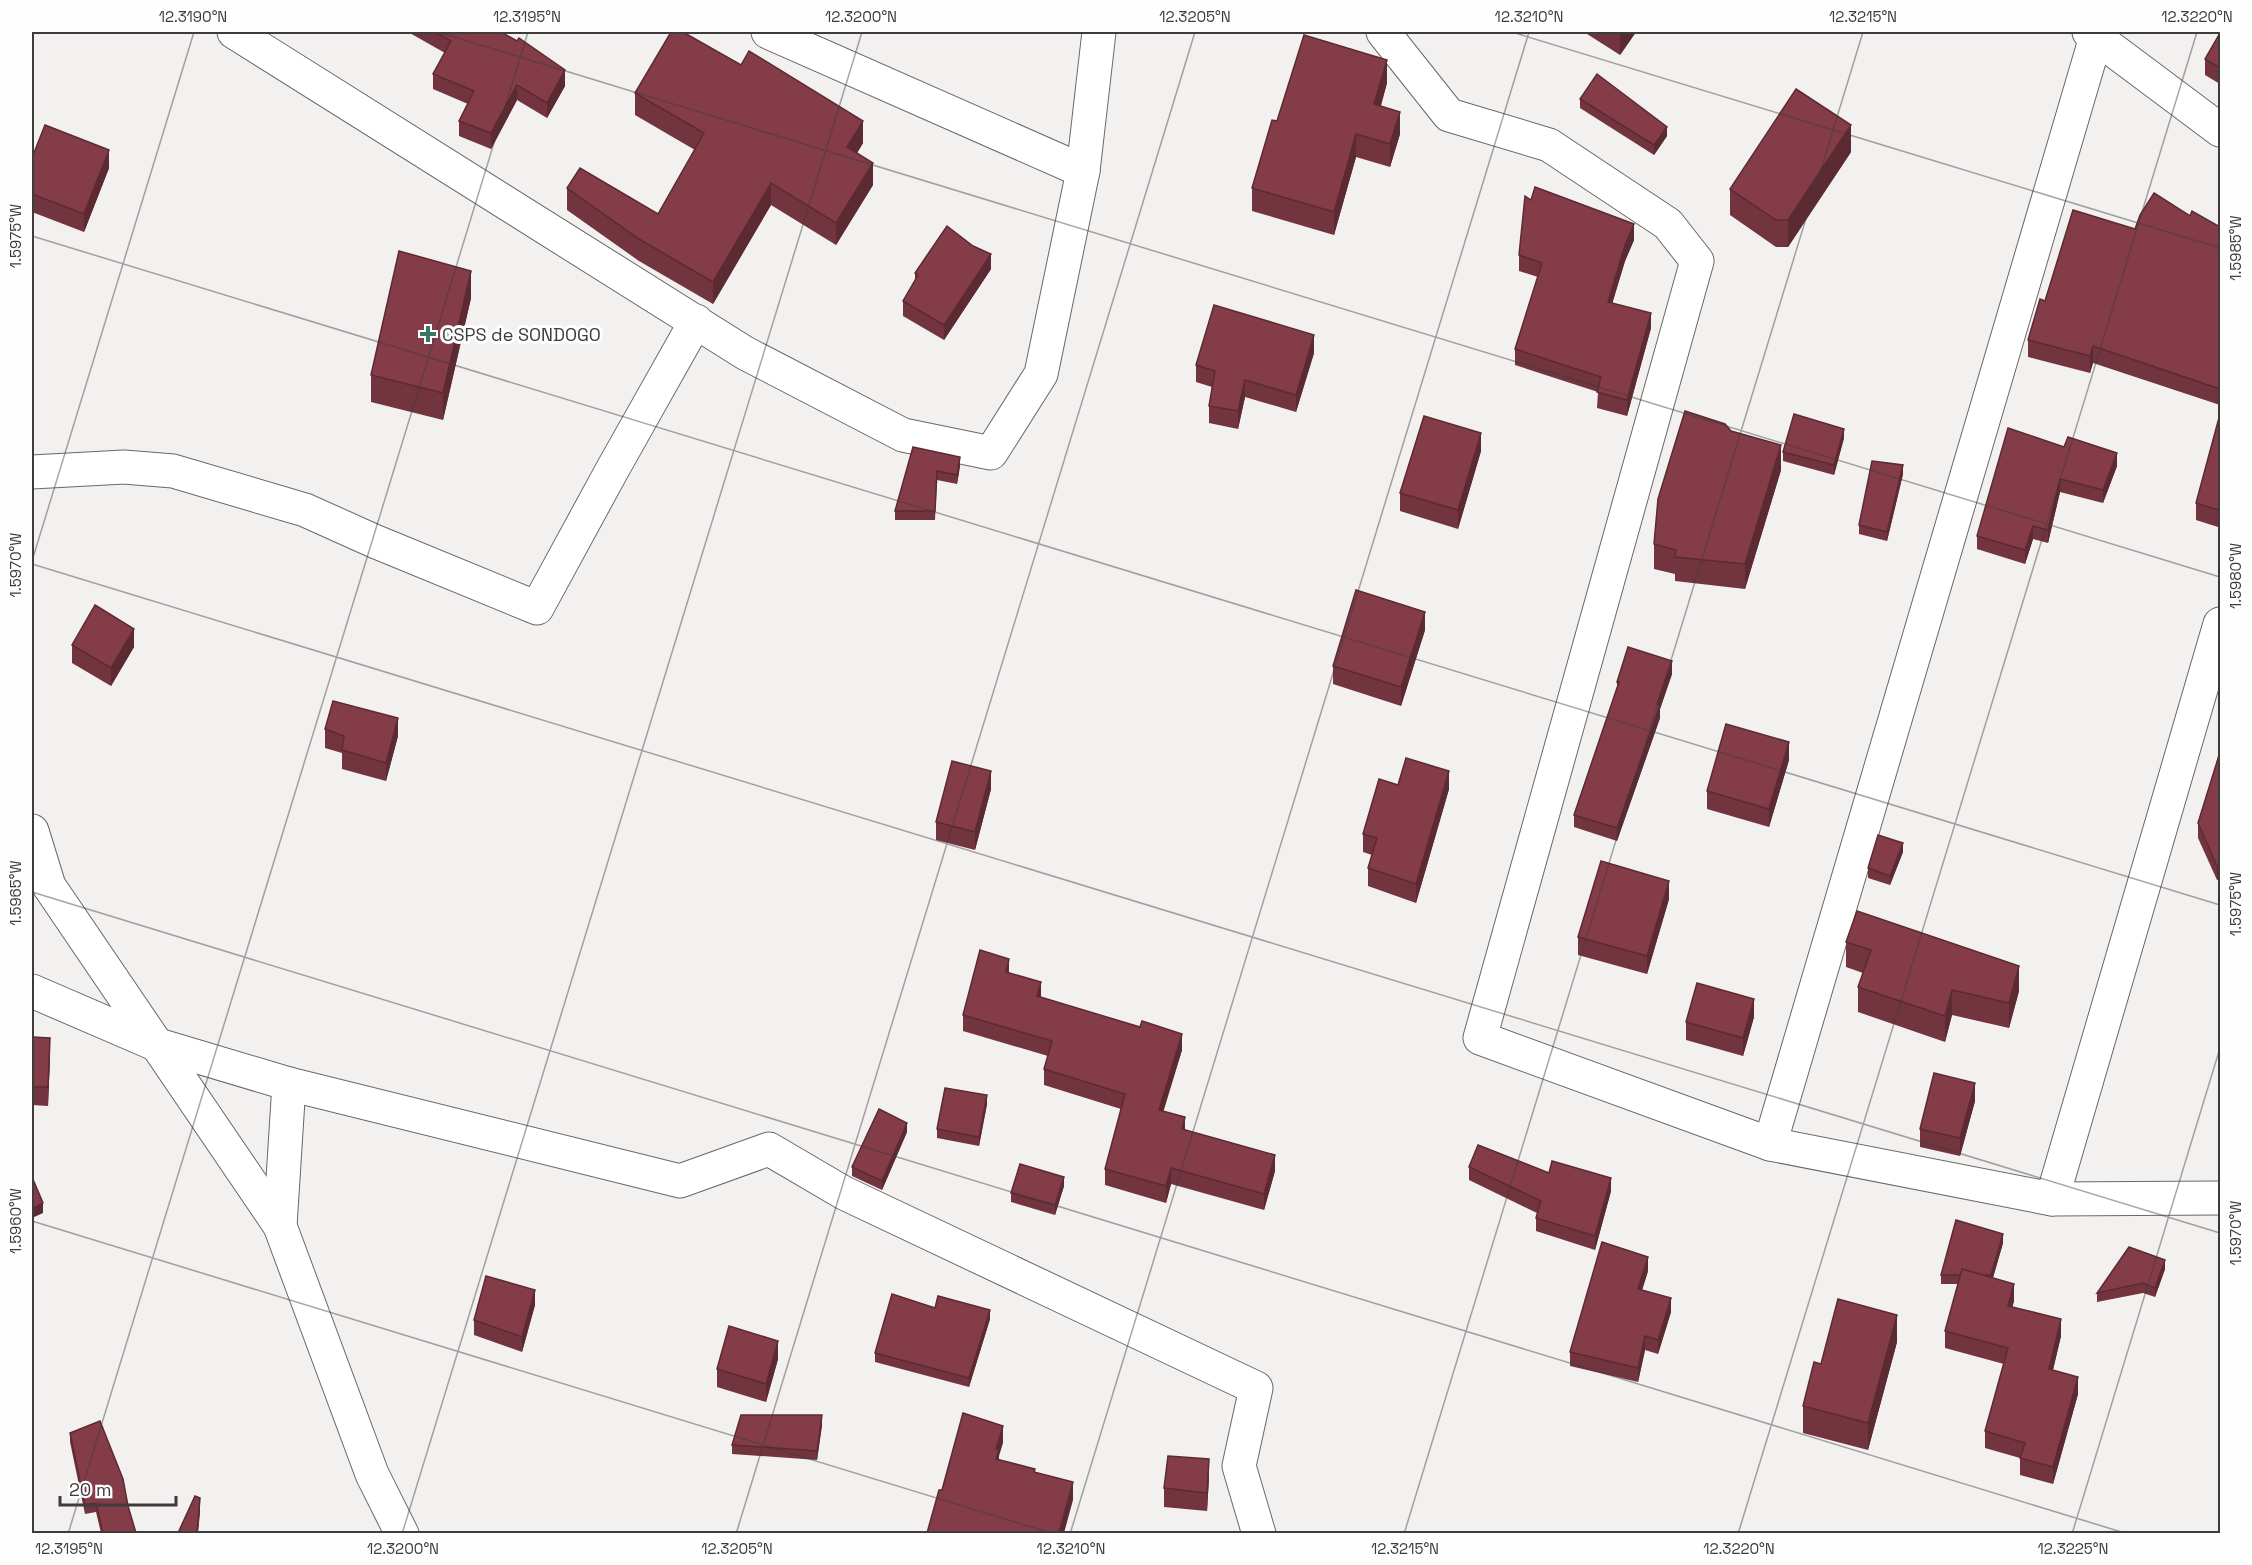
<svg xmlns="http://www.w3.org/2000/svg" width="2252" height="1565" font-family="'Space Grotesk',sans-serif">
  <style>
    .lines { fill: none; stroke-linecap: round; stroke-linejoin: round }
    .street-casing { stroke: #6a6767; stroke-width: 35 }
    .street { stroke: #fff; stroke-width: 33 }
    .wall { fill: #72343f }
    .shaded-wall { fill: #5c2a33 }
    .building { fill: #843c49; stroke: #5c2a33; stroke-width: 1.5 }
    .ticks { fill: none; stroke: #3d3b3c; stroke-width: 1.5; stroke-opacity: 0.45 }
    .poi-dot { fill: #387764; stroke: #fffefe; stroke-width: 2 }
    .labels { text-anchor: middle; dominant-baseline: central; stroke-width: 6; stroke-linejoin: round; paint-order: stroke }
    .poi-label { font-size: 18px; fill: #3d3b3c; stroke: #fffefe; text-anchor: start }
    .neatline { fill: none; stroke: #3d3b3c; stroke-width: 2 }
    .ticks-label { font-size: 15px; text-anchor: middle; fill: #3d3b3c }
  </style>
  <rect width="100%" height="100%" fill="#f3f0f0"/>
  <g class="lines">
    <defs>
      <g id="street">
        <path d="M234,32L745,353L903,435L991,453L1041,374L1083,171L1099,32"/>
        <path d="M768,32L1083,171"/>
        <path d="M1383,32L1449,115L1549,145L1668,224L1697,261L1480,1038L1770,1144L2052,1199L2220,1198"/>
        <path d="M2089,32L2220,130"/>
        <path d="M32,472L124,467L173,471L305,510L374,541L537,608L611,472L696,321"/>
        <path d="M32,831L49,886L280,1226"/>
        <path d="M32,991L155,1044L289,1084L680,1181L769,1149L844,1193L1256,1388L1239,1466L1259,1534"/>
        <path d="M289,1084L280,1226L372,1474L402,1534"/>
        <path d="M1770,1144L2096,37"/>
        <path d="M2052,1199L2220,624"/>
      </g>
    </defs>
    <use href="#street" class="street-casing"/>
    <use href="#street" class="street"/>
  </g>
  <g class="wall">
    <path d="M408,32H501L565,86L547,118L517,100L491,149L459,136V121L468,104L433,89V74L445,53Z"/>
    <path d="M1584,32H1636L1620,55Z"/>
    <path d="M2220,33V84L2205,75V59Z"/>
    <path d="M1387,83L1381,106L1400,134L1390,167L1356,157L1334,235L1252,211V188L1277,121Z"/>
    <path d="M635,93L863,143L857,153L873,185L836,245L771,205L713,304L639,261L567,210V188L658,214L695,150L635,115Z"/>
    <path d="M1580,99L1667,136L1654,155L1580,108Z"/>
    <path d="M1851,152L1788,247H1776L1730,215V189Z"/>
    <path d="M32,158L109,168L84,232L32,212Z"/>
    <path d="M1531,200L1634,240L1625,261L1612,303L1651,328L1627,416L1597,408L1598,392L1515,365V349L1538,277L1519,271V255Z"/>
    <path d="M2190,216L2220,227V405L2093,363L2090,373L2028,357V340L2045,301L2135,229Z"/>
    <path d="M991,269L944,340L903,316V301L915,281V273Z"/>
    <path d="M471,298L443,420L371,402V375Z"/>
    <path d="M1314,353L1296,412L1245,397L1238,429L1209,423V406L1212,387L1196,382V365Z"/>
    <path d="M2220,414L2218,527L2196,520V503Z"/>
    <path d="M2008,428L2117,466L2103,503L2060,492L2048,543L2033,539L2025,564L1977,549V536Z"/>
    <path d="M1731,431L1781,470L1745,589L1675,581V574L1654,569V544Z"/>
    <path d="M1844,438L1834,475L1783,461V452Z"/>
    <path d="M913,447L960,466L957,484L937,480L935,520H895V511Z"/>
    <path d="M1481,451L1458,529L1400,511V493Z"/>
    <path d="M1903,474L1887,541L1859,534V525Z"/>
    <path d="M1425,630L1401,706L1333,684V666Z"/>
    <path d="M72,645L134,647L111,686L72,663Z"/>
    <path d="M1672,674L1660,709V718L1617,841L1574,827V815L1617,689V682Z"/>
    <path d="M325,729L398,736L386,781L342,769V753L325,748Z"/>
    <path d="M2220,752L2217,880L2198,838V823Z"/>
    <path d="M1789,760L1769,827L1707,809V791Z"/>
    <path d="M1398,785L1449,789L1416,903L1368,886V868L1372,855L1363,852V834Z"/>
    <path d="M991,789L975,850L936,840V822Z"/>
    <path d="M1903,852L1890,885L1868,878V868Z"/>
    <path d="M1669,899L1647,974L1578,955V937Z"/>
    <path d="M1846,942L2019,991L2009,1028L1952,1015L1945,1042L1858,1012V987L1863,973L1846,967Z"/>
    <path d="M1009,973L1041,997L1182,1050L1163,1111L1185,1130L1275,1171L1264,1210L1171,1184L1166,1203L1105,1185V1169L1121,1109L1044,1085V1069L1048,1056L963,1031V1015Z"/>
    <path d="M1754,1017L1743,1056L1686,1040V1022Z"/>
    <path d="M32,1037L50,1056L48,1106L32,1105Z"/>
    <path d="M1975,1101L1960,1156L1920,1147V1129Z"/>
    <path d="M987,1104L979,1146L937,1138V1129Z"/>
    <path d="M907,1132L882,1190L852,1176V1167Z"/>
    <path d="M1469,1167L1549,1173L1611,1191L1595,1250L1536,1231V1218L1537,1213L1469,1180Z"/>
    <path d="M1064,1186L1055,1215L1011,1202V1193Z"/>
    <path d="M2003,1243L1993,1278L2014,1301L2012,1307L2061,1336L2053,1370L2078,1394L2053,1484L2020,1475V1458L1985,1448V1431L2004,1364L1945,1348V1331L1958,1284H1941V1275Z"/>
    <path d="M2165,1269L2155,1297L2143,1293L2097,1302V1293Z"/>
    <path d="M1648,1271L1642,1290L1671,1312L1658,1354L1645,1350L1638,1382L1570,1366V1352Z"/>
    <path d="M535,1305L522,1352L474,1335V1320Z"/>
    <path d="M935,1308L990,1319L969,1387L875,1362V1353Z"/>
    <path d="M1897,1342L1868,1450L1803,1433V1406L1821,1364Z"/>
    <path d="M778,1359L766,1402L717,1387V1369Z"/>
    <path d="M822,1425L817,1460L732,1454V1445Z"/>
    <path d="M70,1433L128,1506L136,1533H101L96,1512L85,1514L70,1442Z"/>
    <path d="M1209,1477L1207,1511L1164,1507V1488Z"/>
  </g>
  <g class="shaded-wall">
    <path d="M1621,32H1636L1620,55V33Z"/>
    <path d="M1387,60V83L1374,127V104Z"/>
    <path d="M565,70V86L547,118V103Z"/>
    <path d="M517,85V100L491,149V133Z"/>
    <path d="M1400,112V134L1390,167V144Z"/>
    <path d="M863,121V143L847,170V147Z"/>
    <path d="M1851,125V152L1788,247V220Z"/>
    <path d="M1667,127V136L1654,155V145Z"/>
    <path d="M1356,134V157L1334,235V212Z"/>
    <path d="M109,150V168L84,232V214Z"/>
    <path d="M873,163V185L836,245V223Z"/>
    <path d="M771,183V205L713,304V282Z"/>
    <path d="M1634,224V240L1625,261L1608,318V302L1625,245Z"/>
    <path d="M991,254V269L944,340V325Z"/>
    <path d="M471,271V298L443,420V393Z"/>
    <path d="M1651,313V328L1627,416V400Z"/>
    <path d="M1314,335V353L1296,412V395Z"/>
    <path d="M2093,346V363L2090,373V356Z"/>
    <path d="M1245,380V397L1238,429V411Z"/>
    <path d="M1844,429V438L1834,475V465Z"/>
    <path d="M1481,433V451L1458,529V510Z"/>
    <path d="M1781,445V470L1745,589V564Z"/>
    <path d="M2117,453V466L2103,503V490Z"/>
    <path d="M960,457V466L957,484V475Z"/>
    <path d="M1903,465V474L1887,541V532Z"/>
    <path d="M2060,479V492L2048,543V530Z"/>
    <path d="M2220,503V520L2218,527V510Z"/>
    <path d="M2033,526V539L2025,564V550Z"/>
    <path d="M1425,612V630L1401,706V687Z"/>
    <path d="M134,629V647L111,686V668Z"/>
    <path d="M1672,661V674L1660,709V718L1617,841V828Z"/>
    <path d="M398,718V736L386,781V763Z"/>
    <path d="M1789,742V760L1769,827V809Z"/>
    <path d="M991,771V789L975,850V832Z"/>
    <path d="M1449,771V789L1416,903V884Z"/>
    <path d="M1903,843V852L1890,885V876Z"/>
    <path d="M2220,864V879L2217,880V866Z"/>
    <path d="M1669,881V899L1647,974V956Z"/>
    <path d="M1009,959V975L1006,972Z"/>
    <path d="M2019,966V991L2009,1028V1003Z"/>
    <path d="M1041,982V998L1037,996Z"/>
    <path d="M1952,990V1015L1945,1042V1016Z"/>
    <path d="M1754,999V1017L1743,1056V1038Z"/>
    <path d="M1182,1034V1050L1159,1126V1110Z"/>
    <path d="M50,1038V1056L48,1106V1087Z"/>
    <path d="M1975,1083V1101L1960,1156V1138Z"/>
    <path d="M987,1095V1104L979,1146V1137Z"/>
    <path d="M1185,1117V1133L1182,1129Z"/>
    <path d="M907,1123V1132L882,1190V1181Z"/>
    <path d="M1275,1155V1171L1264,1210V1194Z"/>
    <path d="M1171,1168V1184L1166,1203V1186Z"/>
    <path d="M1064,1177V1186L1055,1215V1205Z"/>
    <path d="M1611,1178V1191L1595,1250V1236Z"/>
    <path d="M43,1203V1213L32,1218V1209Z"/>
    <path d="M2003,1234V1243L1991,1284V1275Z"/>
    <path d="M1648,1257V1271L1638,1303V1289Z"/>
    <path d="M2165,1260V1269L2155,1297V1288Z"/>
    <path d="M2014,1284V1301L2008,1323V1306Z"/>
    <path d="M535,1290V1305L522,1352V1337Z"/>
    <path d="M1671,1298V1312L1658,1354V1340Z"/>
    <path d="M990,1310V1319L969,1387V1378Z"/>
    <path d="M1897,1315V1342L1868,1450V1423Z"/>
    <path d="M2061,1319V1336L2049,1386V1369Z"/>
    <path d="M1645,1336V1350L1638,1382V1368Z"/>
    <path d="M778,1341V1359L766,1402V1384Z"/>
    <path d="M2078,1377V1394L2053,1484V1467Z"/>
    <path d="M822,1415V1425L817,1460V1451Z"/>
    <path d="M1003,1426V1443L999,1456V1467L996,1477V1449Z"/>
    <path d="M1209,1459V1477L1207,1511V1493Z"/>
    <path d="M1073,1482V1500L1064,1533H1059Z"/>
    <path d="M200,1498V1513L198,1533H197Z"/>
  </g>
  <g class="building">
    <path d="M435,32H501L517,41L519,38L565,70L547,103L517,85L491,133L459,121L474,91L433,74L451,41Z"/>
    <path d="M671,32H683L741,65L749,51L863,121L847,147L873,163L836,223L771,183L713,282L639,239L567,188L580,168L658,214L704,133L635,93Z"/>
    <path d="M2220,33V68L2205,59Z"/>
    <path d="M1304,35L1387,60L1374,104L1400,112L1390,144L1356,134L1334,212L1252,188L1272,120L1277,121Z"/>
    <path d="M1597,74L1667,127L1654,145L1580,99Z"/>
    <path d="M1796,89L1851,125L1788,220H1776L1730,189Z"/>
    <path d="M45,125L109,150L84,214L32,194V158Z"/>
    <path d="M1535,187L1634,224L1625,245L1608,302L1651,313L1627,400L1597,392L1601,377L1515,349L1542,263L1519,255L1525,196L1531,200Z"/>
    <path d="M2154,193L2190,216L2192,211L2220,227V389L2093,346L2090,356L2028,340L2040,299L2045,301L2073,210L2135,229L2140,215Z"/>
    <path d="M947,226L973,246L991,254L944,325L903,301L918,275L915,273Z"/>
    <path d="M399,251L471,271L443,393L371,375Z"/>
    <path d="M1214,305L1314,335L1296,395L1245,380L1238,411L1209,406L1215,371L1196,365Z"/>
    <path d="M1685,411L1725,424L1731,431L1781,445L1745,564L1675,557L1676,550L1654,544L1658,499Z"/>
    <path d="M1794,414L1844,429L1834,465L1783,452Z"/>
    <path d="M2220,414V503L2218,510L2196,503Z"/>
    <path d="M1424,416L1481,433L1458,510L1400,493Z"/>
    <path d="M2008,428L2064,447L2068,437L2117,453L2103,490L2060,479L2048,530L2033,526L2025,550L1977,536Z"/>
    <path d="M913,447L960,457L957,475L937,471L935,511H895Z"/>
    <path d="M1872,461L1903,465L1887,532L1859,525Z"/>
    <path d="M1356,590L1425,612L1401,687L1333,666Z"/>
    <path d="M95,605L134,629L111,668L72,645Z"/>
    <path d="M1628,647L1672,661L1657,704L1660,705L1617,828L1574,815L1619,682H1617Z"/>
    <path d="M333,701L398,718L386,763L342,750L344,736L325,729Z"/>
    <path d="M1726,724L1789,742L1769,809L1707,791Z"/>
    <path d="M2220,752V864L2217,866L2198,823Z"/>
    <path d="M1406,758L1449,771L1416,884L1368,868L1377,838L1363,834L1379,779L1398,785Z"/>
    <path d="M952,761L991,771L975,832L936,822Z"/>
    <path d="M1878,835L1903,843L1890,876L1868,868Z"/>
    <path d="M1601,861L1669,881L1647,956L1578,937Z"/>
    <path d="M1857,911L2019,966L2009,1003L1952,990L1945,1016L1858,987L1871,950L1846,942Z"/>
    <path d="M980,950L1009,959L1006,972L1041,982L1037,996L1140,1027L1142,1021L1182,1034L1159,1110L1185,1117L1182,1129L1275,1155L1264,1194L1171,1168L1166,1186L1105,1169L1125,1094L1044,1069L1052,1041L963,1015Z"/>
    <path d="M1697,983L1754,999L1743,1038L1686,1022Z"/>
    <path d="M32,1037L50,1038L48,1087H32Z"/>
    <path d="M1934,1073L1975,1083L1960,1138L1920,1129Z"/>
    <path d="M945,1088L987,1095L979,1137L937,1129Z"/>
    <path d="M879,1109L907,1123L882,1181L852,1167Z"/>
    <path d="M1478,1145L1549,1173L1552,1161L1611,1178L1595,1236L1536,1218L1541,1201L1469,1167Z"/>
    <path d="M1020,1164L1064,1177L1055,1205L1011,1193Z"/>
    <path d="M32,1177L43,1203L32,1209Z"/>
    <path d="M1956,1220L2003,1234L1991,1275H1983L1962,1269L1961,1275H1941Z"/>
    <path d="M1602,1242L1648,1257L1638,1289L1671,1298L1658,1340L1645,1336L1638,1368L1570,1352Z"/>
    <path d="M2129,1247L2165,1260L2155,1288L2143,1283L2097,1293Z"/>
    <path d="M1962,1269L2014,1284L2008,1306L2061,1319L2049,1369L2078,1377L2053,1467L2020,1458L2025,1443L1985,1431L2008,1348L1945,1331Z"/>
    <path d="M486,1276L535,1290L522,1337L474,1320Z"/>
    <path d="M892,1294L935,1308L938,1296L990,1310L969,1378L875,1353Z"/>
    <path d="M1838,1299L1897,1315L1868,1423L1803,1406L1814,1362L1821,1364Z"/>
    <path d="M729,1326L778,1341L766,1384L717,1369Z"/>
    <path d="M963,1413L1003,1426L996,1449H999L996,1459L1035,1469L1034,1472L1073,1482L1059,1533H927L939,1490H942Z"/>
    <path d="M741,1415H822L817,1451L732,1445Z"/>
    <path d="M100,1421L123,1479L128,1506L136,1533H103L96,1503L85,1505L70,1433Z"/>
    <path d="M1168,1456L1209,1459L1207,1493L1164,1488Z"/>
    <path d="M195,1496L200,1498L197,1533H178Z"/>
  </g>
  <path class="ticks" d="M438,32L2220,577M1512,32L2220,248M32,236L2220,905M32,561L194,32M32,564L2220,1233M32,892L2128,1534M32,1221L1054,1534M68,1534L528,32M402,1534L862,32M736,1534L1195,32M1070,1534L1529,32M1404,1534L1863,32M1738,1534L2197,32M2072,1534L2220,1048"/>
  <path class="poi-dot" d="M425 325h6v6h6v6h-6v6h-6v-6h-6v-6h6z"/>
  <g class="labels">
    <g class="poi-label">
      <text x="442" y="334">CSPS de SONDOGO</text>
    </g>
  </g>
  <rect width="2252" height="1565" fill="none" stroke="#fffefe" stroke-width="66"/>
  <path d="M60 1496v9h116v-9" fill="none" stroke="#3d3b3c" stroke-width="3"/>
  <text x="69" y="1496" font-size="18" fill="#3d3b3c" stroke="#fffefe" stroke-width="4.5" paint-order="stroke">20 m</text>
  <rect x="33" y="33" width="2186" height="1499" class="neatline"/>
  <g class="ticks-label">
    <text x="193" y="22">12.3190°N</text>
    <text x="527" y="22">12.3195°N</text>
    <text x="861" y="22">12.3200°N</text>
    <text x="1195" y="22">12.3205°N</text>
    <text x="1529" y="22">12.3210°N</text>
    <text x="1863" y="22">12.3215°N</text>
    <text x="2197" y="22">12.3220°N</text>
    <text transform="translate(16 236) rotate(-90)" y="5">1.5975°W</text>
    <text transform="translate(2236 248) rotate(-90)" y="5">1.5985°W</text>
    <text transform="translate(16 565) rotate(-90)" y="5">1.5970°W</text>
    <text transform="translate(2236 576) rotate(-90)" y="5">1.5980°W</text>
    <text transform="translate(16 893) rotate(-90)" y="5">1.5965°W</text>
    <text transform="translate(2236 904) rotate(-90)" y="5">1.5975°W</text>
    <text transform="translate(16 1221) rotate(-90)" y="5">1.5960°W</text>
    <text transform="translate(2236 1233) rotate(-90)" y="5">1.5970°W</text>
    <text x="69" y="1554">12.3195°N</text>
    <text x="403" y="1554">12.3200°N</text>
    <text x="737" y="1554">12.3205°N</text>
    <text x="1071" y="1554">12.3210°N</text>
    <text x="1405" y="1554">12.3215°N</text>
    <text x="1739" y="1554">12.3220°N</text>
    <text x="2073" y="1554">12.3225°N</text>
  </g>
</svg>
